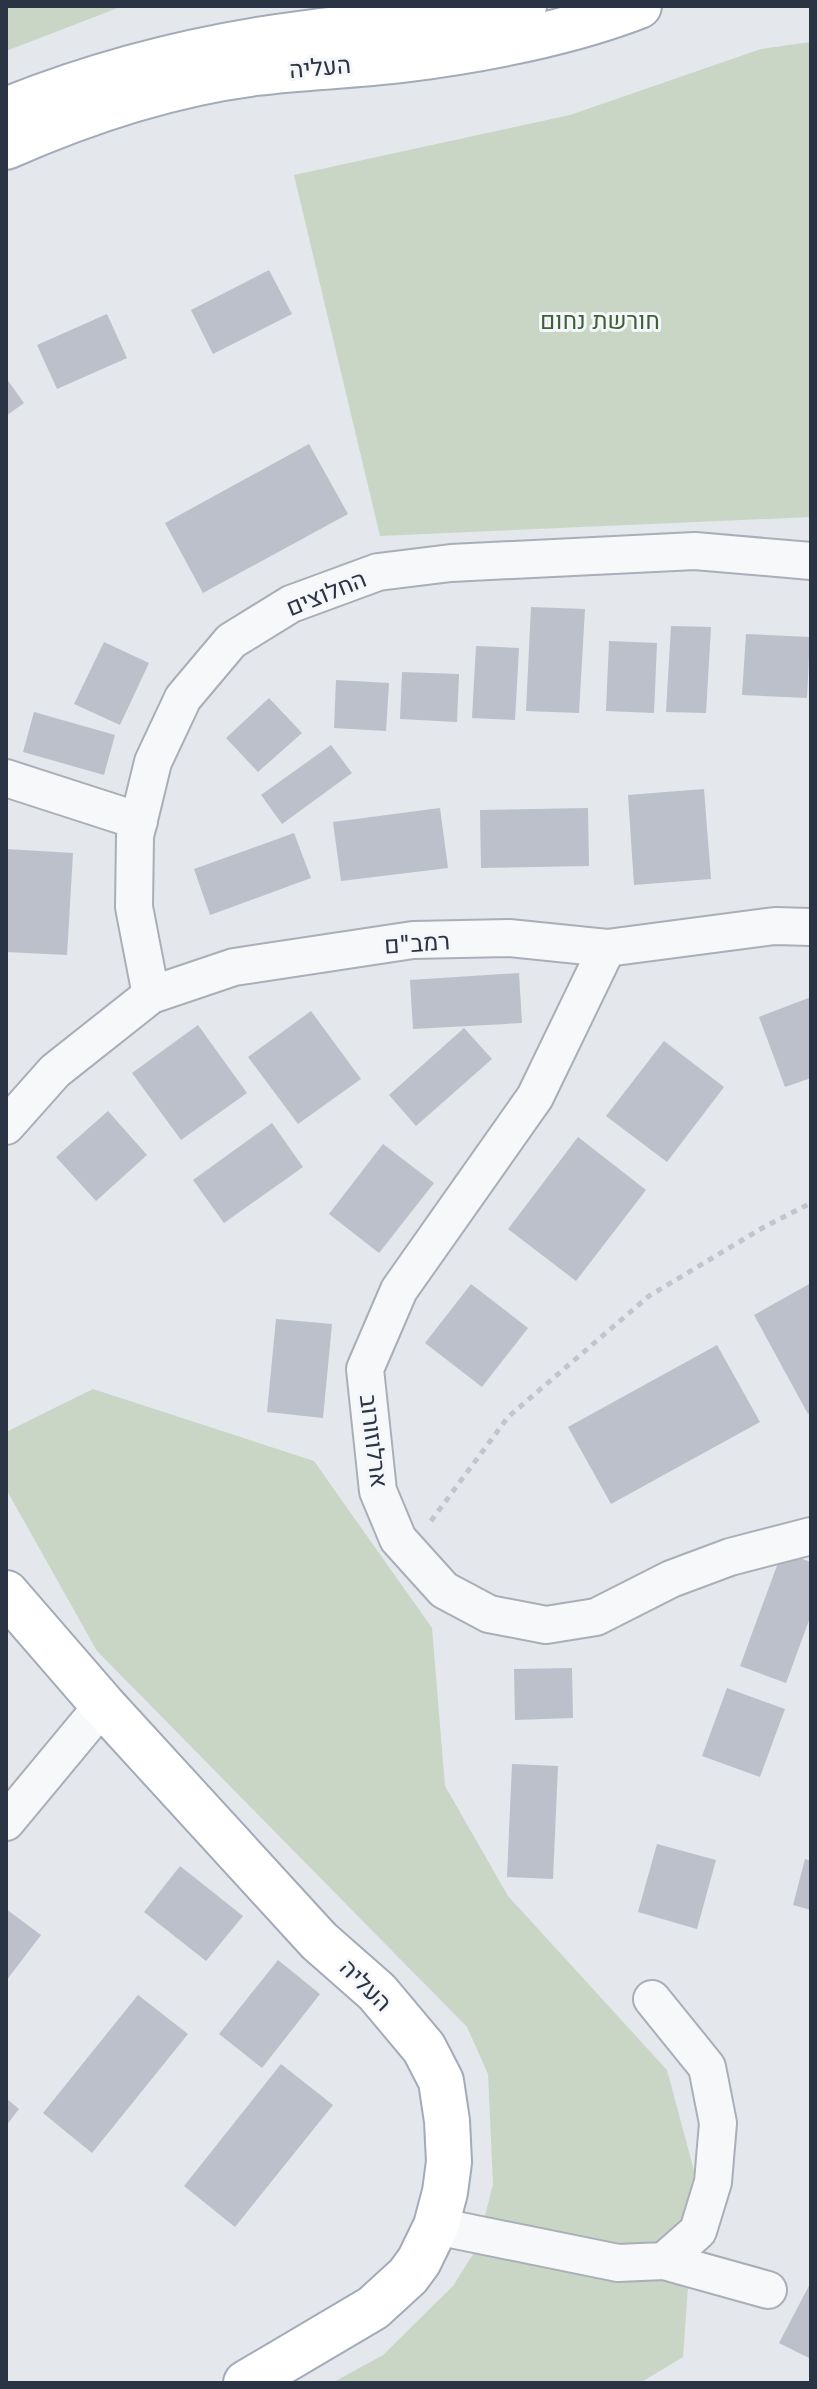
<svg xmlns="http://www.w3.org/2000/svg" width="817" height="2389" font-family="Inter,Heebo,sans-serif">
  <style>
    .green { fill: #c9d6c5 }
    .building { fill: #bbc0ca }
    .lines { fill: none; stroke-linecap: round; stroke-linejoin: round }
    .minor-casing { stroke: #a9aeb7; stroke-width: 40 }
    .major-casing { stroke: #a3abb8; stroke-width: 48 }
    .path { stroke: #c2c5cb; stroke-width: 5; stroke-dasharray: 6 6; stroke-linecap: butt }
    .minor { stroke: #f7f8fa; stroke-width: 36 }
    .major { stroke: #fff; stroke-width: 44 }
    .labels { text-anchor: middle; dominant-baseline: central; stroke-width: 6; stroke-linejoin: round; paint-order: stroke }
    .street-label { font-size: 24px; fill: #2b3445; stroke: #f4f6f9 }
    .park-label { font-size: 24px; fill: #3f6138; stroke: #f4f6f9 }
  </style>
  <rect width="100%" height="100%" fill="#e4e7ec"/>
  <g class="green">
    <path d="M6,6H123L6,51Z"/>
    <path d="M811,42V517L380,536L294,175L570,115L761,49Z"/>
    <path d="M93,1389L314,1461L432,1628L445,1786L508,1896L667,2070L696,2178L683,2357L640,2383H332L383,2355L453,2286L477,2248L493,2184L488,2074L467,2027L97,1651L6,1489V1432Z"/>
  </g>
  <g class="building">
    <path d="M269,270L292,314L213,354L191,310Z"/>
    <path d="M107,314L127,358L57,389L37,345Z"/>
    <path d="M6,378L24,403L6,416Z"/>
    <path d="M309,444L348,514L203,593L165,523Z"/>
    <path d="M531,607L585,609L579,713L526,711Z"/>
    <path d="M671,626L711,627L706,713L666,712Z"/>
    <path d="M746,634L810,637L807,698L742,695Z"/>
    <path d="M609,641L657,643L654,713L606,711Z"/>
    <path d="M104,642L149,663L120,725L74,704Z"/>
    <path d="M476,646L519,648L515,720L472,718Z"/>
    <path d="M402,672L459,674L457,722L400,719Z"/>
    <path d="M336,680L389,683L386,731L334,728Z"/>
    <path d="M269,698L302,733L258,772L226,738Z"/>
    <path d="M34,712L115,735L104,775L23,752Z"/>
    <path d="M331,745L352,773L282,824L261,795Z"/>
    <path d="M704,789L711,879L634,885L628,795Z"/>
    <path d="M440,808L448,868L341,881L333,822Z"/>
    <path d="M588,808L589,866L481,868L480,810Z"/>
    <path d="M294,833L311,878L210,915L194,869Z"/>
    <path d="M6,849L73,853L67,955L6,952Z"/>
    <path d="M519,973L522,1023L413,1029L410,980Z"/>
    <path d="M811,997V1078L785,1087L759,1017Z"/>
    <path d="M311,1011L361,1079L298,1124L248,1057Z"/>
    <path d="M198,1025L247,1093L181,1140L132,1073Z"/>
    <path d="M464,1028L492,1059L416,1126L389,1095Z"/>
    <path d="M664,1041L724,1087L667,1162L606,1116Z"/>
    <path d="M108,1111L147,1155L96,1201L56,1157Z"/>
    <path d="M272,1123L303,1167L224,1223L193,1180Z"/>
    <path d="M578,1137L646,1190L576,1281L508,1229Z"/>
    <path d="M383,1144L434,1183L379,1253L329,1214Z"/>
    <path d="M811,1283V1412L808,1414L754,1315Z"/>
    <path d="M471,1284L528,1328L482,1387L425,1343Z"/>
    <path d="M276,1319L332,1324L323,1418L267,1412Z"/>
    <path d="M717,1345L760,1422L611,1504L568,1427Z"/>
    <path d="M782,1552L811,1562V1615L786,1683L740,1666Z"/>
    <path d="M572,1668L573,1718L515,1720L514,1669Z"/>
    <path d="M727,1688L785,1709L760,1777L702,1756Z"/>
    <path d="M512,1764L558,1766L553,1879L507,1877Z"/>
    <path d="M657,1844L716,1860L697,1929L638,1912Z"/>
    <path d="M805,1859L811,1861V1910L793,1905Z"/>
    <path d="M180,1866L243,1916L206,1961L144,1912Z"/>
    <path d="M6,1909L41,1935L6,1981Z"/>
    <path d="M278,1960L320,1994L262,2068L219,2034Z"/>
    <path d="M138,1995L188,2034L92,2153L43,2113Z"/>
    <path d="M281,2064L333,2105L235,2227L184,2186Z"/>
    <path d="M6,2098L19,2109L6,2126Z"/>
    <path d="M811,2282V2359L779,2343Z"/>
  </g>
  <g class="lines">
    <defs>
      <g id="minor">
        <path d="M6,778L139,821"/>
        <path d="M607,948L535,1097L399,1290L365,1369L378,1491L398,1539L444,1590L489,1614L546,1625L596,1617L671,1579L730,1557L811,1536"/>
        <path d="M151,995L134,907L135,836L153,762L183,698L231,641L291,604L378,572L451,563L695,551L811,561"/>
        <path d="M6,1126L55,1071L151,995L234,967L413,940L509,938L607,948L775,926L811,927"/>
        <path d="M6,1822L103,1705"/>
        <path d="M436,2226L618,2263L664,2261L698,2231L713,2182L718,2123L707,2067L652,1999"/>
        <path d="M664,2261L768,2290"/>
      </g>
      <g id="major">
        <path d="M6,110C103,71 203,46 306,33C378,23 452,20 524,6"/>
        <path d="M6,147C85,112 170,84 256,73C305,67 353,66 402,60C481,50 564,35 639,6"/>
        <path d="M6,1593L103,1705L319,1941L377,1992L424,2048L441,2081L447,2121L449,2162L445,2192L436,2226L419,2261L408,2276L373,2308L246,2383"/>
      </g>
    </defs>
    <use href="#minor" class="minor-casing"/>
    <use href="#major" class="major-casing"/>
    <path class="path" d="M431,1521L508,1417L649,1296L764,1227L811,1203"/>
    <use href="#minor" class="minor"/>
    <use href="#major" class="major"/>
  </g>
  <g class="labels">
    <g class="street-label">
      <text transform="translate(320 67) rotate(-5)">העליה</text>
      <text transform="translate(326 593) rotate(-22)">החלוצים</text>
      <text transform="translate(417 943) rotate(-4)">רמב"ם</text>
      <text transform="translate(374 1441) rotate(83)">ארלוזורוב</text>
      <text transform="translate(366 1985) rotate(45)">העליה</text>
    </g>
    <g class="park-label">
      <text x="600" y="320">חורשת נחום</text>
    </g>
  </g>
  <rect width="817" height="2389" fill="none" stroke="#2b3445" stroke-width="16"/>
</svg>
